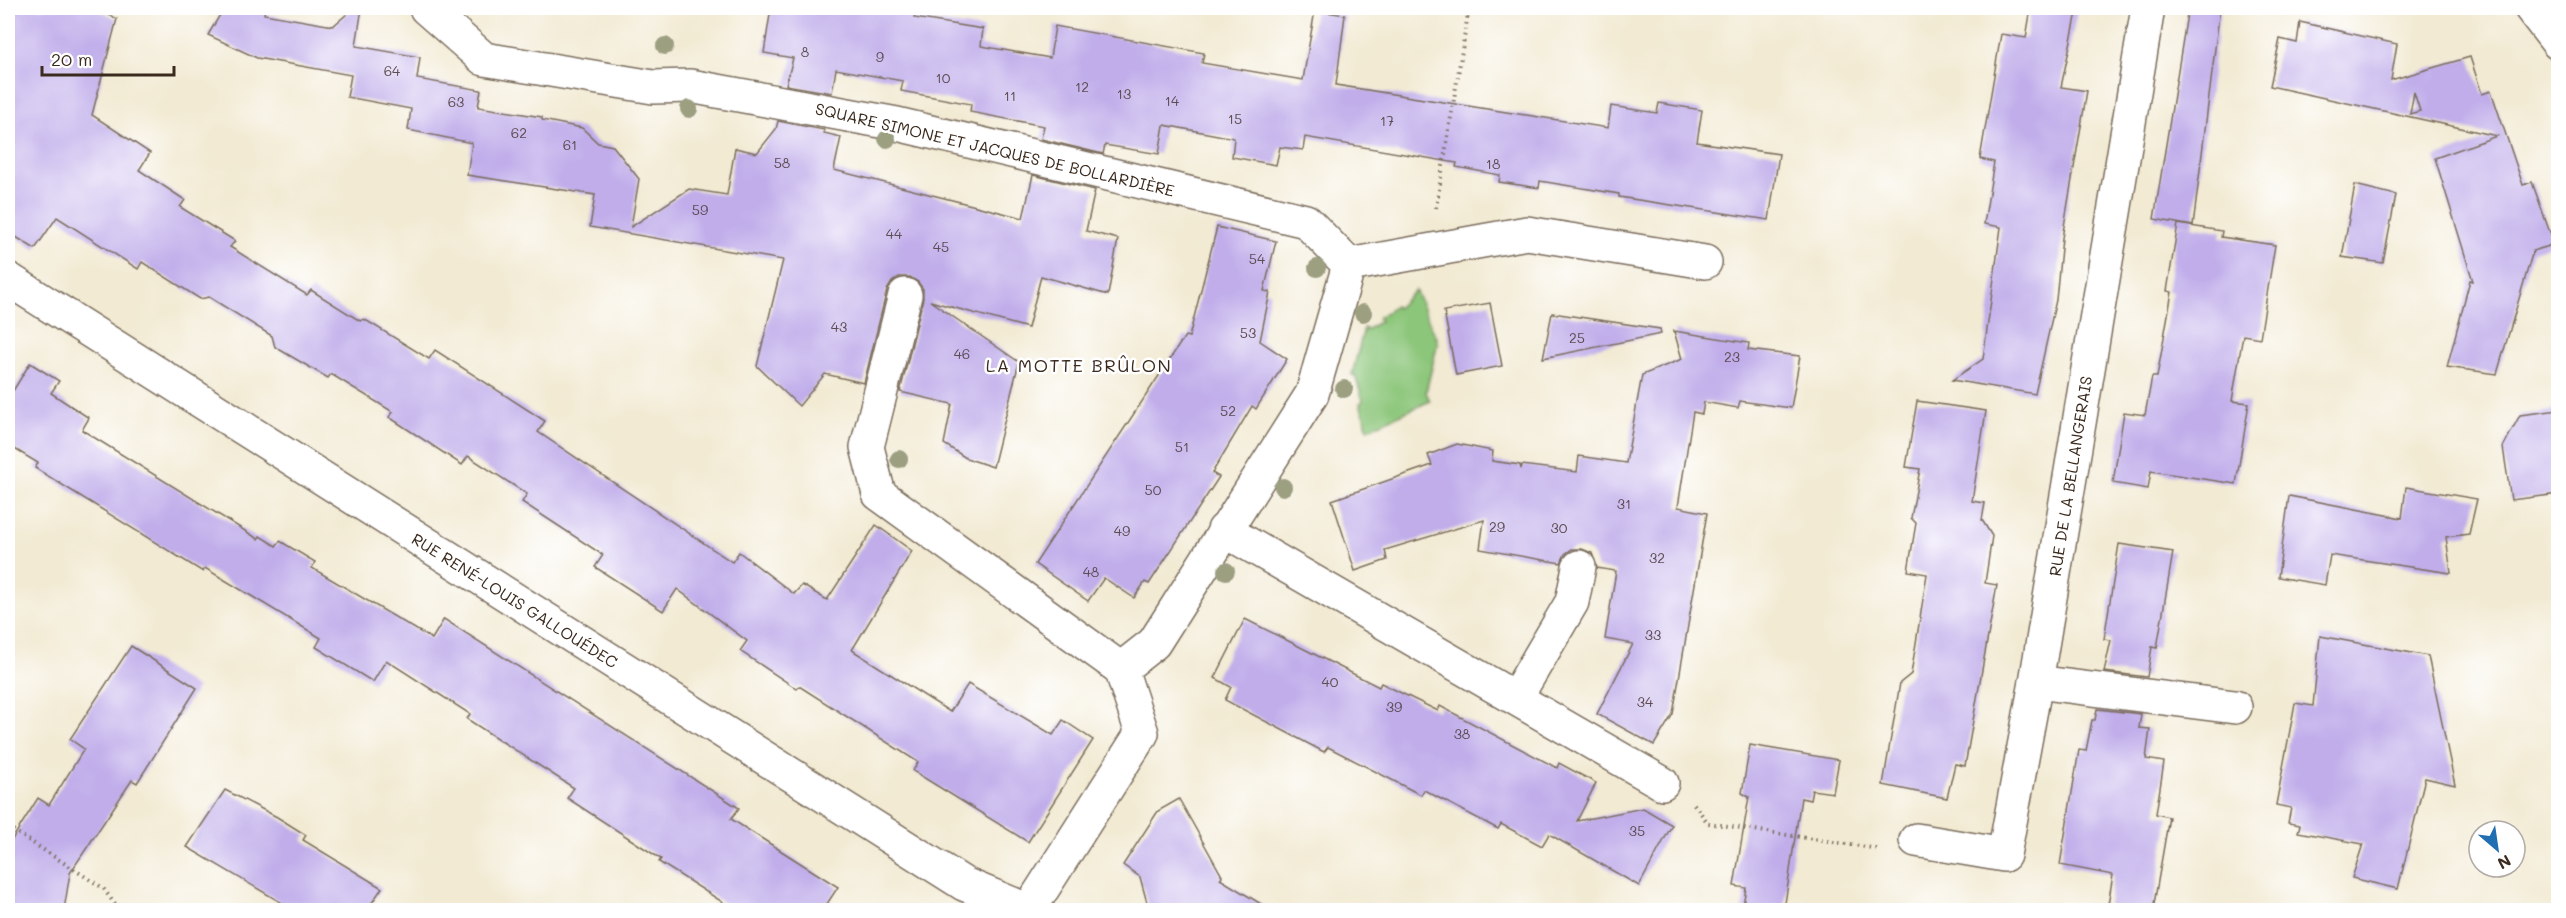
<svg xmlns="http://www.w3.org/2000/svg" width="2566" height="918" font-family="Mali,sans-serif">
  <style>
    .green { fill: #8cc67a; stroke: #64784c; stroke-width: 1.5 }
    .building { fill: #c0adea; fill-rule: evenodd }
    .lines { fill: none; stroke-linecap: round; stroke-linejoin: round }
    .minor-casing { stroke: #7b6d5d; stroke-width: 36 }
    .path { stroke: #7b6d5d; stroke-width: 4; stroke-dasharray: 1.5 4.5; stroke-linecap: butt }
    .minor { stroke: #fff; stroke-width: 33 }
    .tree { fill: #9d9f81 }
    .labels { text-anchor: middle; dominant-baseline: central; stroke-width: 5; stroke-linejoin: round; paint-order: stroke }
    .number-label { font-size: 14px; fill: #5c4b51 }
    .street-label { font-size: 16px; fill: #3b2a1e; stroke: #fff }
    .neighbourhood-label { font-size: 18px; letter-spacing: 1.5px; fill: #3b2a1e; stroke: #fff }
  </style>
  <rect width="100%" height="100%" fill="#fff"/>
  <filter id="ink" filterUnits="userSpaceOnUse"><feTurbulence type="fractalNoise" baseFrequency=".0167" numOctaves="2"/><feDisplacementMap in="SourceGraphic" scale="12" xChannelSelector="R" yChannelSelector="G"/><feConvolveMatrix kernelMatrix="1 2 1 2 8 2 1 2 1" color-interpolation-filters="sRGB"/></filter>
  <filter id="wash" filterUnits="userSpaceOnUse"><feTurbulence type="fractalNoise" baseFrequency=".008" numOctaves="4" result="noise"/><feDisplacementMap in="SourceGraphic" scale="24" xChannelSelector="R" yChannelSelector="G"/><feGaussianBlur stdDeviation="1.35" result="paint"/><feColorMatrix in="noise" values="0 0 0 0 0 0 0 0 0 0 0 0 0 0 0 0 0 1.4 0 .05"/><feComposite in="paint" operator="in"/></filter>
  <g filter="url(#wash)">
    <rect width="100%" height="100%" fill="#f2ead3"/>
    <path class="green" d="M1415,290L1438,342L1426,392L1430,401L1368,429L1360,403L1363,401L1355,375H1352L1364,328L1366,330L1380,321L1378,318L1395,306L1397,308Z"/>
    <g id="blocks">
      <g class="building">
        <path d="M8,8H96L117,19L92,115L150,153L139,170L185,200L180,207L235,241L230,247L307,295L311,290L360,321L364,319L429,359L435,350L545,421L538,432L732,562L739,552L794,594L802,585L827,600L876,525L912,551L852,650L950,712L968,684L1053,735L1063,720L1093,740L1028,842L913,771L918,762L799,686L797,689L740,651L747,641L677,589L663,611L595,567L603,555L522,502L527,494L468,456L462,465L389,417L393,412L331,374L328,378L275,347L272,336L209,297L200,299L142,262L138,269L57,217L35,249L8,232Z"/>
        <path d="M224,8H265L264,14L333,26L354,8H362L356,46L420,57L417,79L481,90L478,107L542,117V120L582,128L598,143L613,146L639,179L631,227L689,189L727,195L735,148L757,153L776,129L778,121L824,130V133L841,137L834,170L1023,218L1033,175L1095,190L1086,231L1118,239L1108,295L1041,276L1028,328L930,301L1019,362L993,467L966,458L944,444L952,404L900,392L923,299V289L918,282L910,277H899L892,282L887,290L864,383L825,374L799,406L757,366L783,260L590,227L595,195L467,175L472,143L408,130L411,109L347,97L351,75L257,58L208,35Z"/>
        <path d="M771,8H916L914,18L983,29L981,46L1050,58L1055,26L1204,53L1202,63L1303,80L1315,10L1345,15L1336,85L1608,128L1611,106L1657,113L1659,103L1702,110L1697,142L1779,154L1769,220L1619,197V194L1540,181L1539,188L1499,182L1500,175L1456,167L1457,163L1305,137L1303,150L1280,147L1276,165L1232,157L1234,138L1164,125L1159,154L1105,145L1103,154L1041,139L1044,126L970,112L971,104L901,91L903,81L836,69L832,93L786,85L793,58L764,53Z"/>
        <path d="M2031,8H2078L2061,87L2087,91L2062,238L2056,300L2035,394L1952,380L1983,359L2001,227L1984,224L1994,162L1980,159L2001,34L2026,38Z"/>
        <path d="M2188,8H2220L2193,226L2154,219Z"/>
        <path d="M2300,22L2397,44L2391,80L2470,57L2482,94L2491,91L2523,185L2532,182L2554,244L2533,251L2497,374L2447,367L2470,280L2473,281L2435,158L2497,136L2270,86L2280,39L2297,43ZM2414,92L2420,111L2410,114Z"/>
        <path d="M2355,185L2396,195L2383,263L2342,257Z"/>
        <path d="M2178,224L2222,231L2221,237L2275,245L2260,338L2243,335L2232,401L2249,403L2236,484L2151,471L2148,489L2113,483L2124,412L2145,415L2152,377H2157L2172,292L2167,291Z"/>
        <path d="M1217,227L1276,241L1264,291L1270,292L1260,341L1287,359L1256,409L1252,406L1212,473L1219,477L1149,584L1145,582L1134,598L1104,578L1088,601L1035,564L1185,336L1189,337Z"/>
        <path d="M1490,303L1502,366L1456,375L1444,311Z"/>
        <path d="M1552,313L1660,329L1661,334L1543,358Z"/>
        <path d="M1674,331L1749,343L1748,350L1800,356L1791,408L1740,401L1738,408L1704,402L1702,414L1693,412L1678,507L1707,513L1673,714L1654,745L1597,714L1633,644L1605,639L1616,571L1597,568L1592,553L1582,549H1572L1565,554L1561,563L1480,549L1484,520L1385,550L1387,560L1355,571L1332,500L1432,465L1428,455L1457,444L1493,451L1492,461L1520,465L1521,469L1522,465L1577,472L1579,456L1626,463L1642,375L1682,359Z"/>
        <path d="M30,363L59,381L51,393L89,418L82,430L258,539L260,536L276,546L280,541L315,562L312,568L432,639L444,619L739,808L731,819L838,887L823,910H735L659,862L661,859L567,798L574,788L467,719L470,714L386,660L373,682L316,647L321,638L205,568L203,572L35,468L38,463L8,445V399Z"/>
        <path d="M1917,401L1986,411L1972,501L1985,503L1982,520L1992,536L1985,583L1997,585L1965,766L1955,764L1947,798L1883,785L1900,683L1911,674L1927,574L1908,571L1916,523L1911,518L1920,469L1906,467Z"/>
        <path d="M2559,410V494L2511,500L2503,447L2520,415Z"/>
        <path d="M2406,487L2477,499L2469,534L2446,537L2451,573L2330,555L2325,585L2278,577L2289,496L2402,518Z"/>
        <path d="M2119,544L2173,552L2157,648L2152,647L2147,677L2104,672L2111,640L2104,639Z"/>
        <path d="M1245,619L1379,687L1381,683L1438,711L1440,706L1557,768L1559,763L1596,783L1577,821L1643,808L1672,825L1639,886L1549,834L1542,846L1501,824L1498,829L1424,790L1421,795L1328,747L1324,752L1225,700L1231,687L1215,678Z"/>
        <path d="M2320,636L2428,656L2455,785L2425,778L2398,889L2352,878L2363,844L2298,832L2300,825L2288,823L2291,808L2276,805L2295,703L2313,706Z"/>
        <path d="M131,646L197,688L137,783L132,780L70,873L64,910H8L11,841L38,798L49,805L84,749L70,739Z"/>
        <path d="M2097,709L2141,714L2139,728L2150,729L2146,759L2164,762L2156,814L2169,817L2153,910H2107L2113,875L2060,865L2079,750L2086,751L2092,720H2095Z"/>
        <path d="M1750,745L1839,760L1833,793L1812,790L1810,800L1801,798L1784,910H1742L1746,888L1734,886L1749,797L1742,793Z"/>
        <path d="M225,790L277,817L306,835L303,840L382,888L367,910H294L187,847Z"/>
        <path d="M1179,799L1222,876L1220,879L1271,910H1149L1140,877L1123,865L1158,811Z"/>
      </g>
    </g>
  </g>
  <g filter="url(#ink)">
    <use href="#blocks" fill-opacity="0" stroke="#7b6d5d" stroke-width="1.5"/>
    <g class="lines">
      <defs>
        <g id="minor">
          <path d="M426,8L484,59L653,87L690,86L897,124L1306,221L1349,265L1312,394L1154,643L1121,669L1142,733L1029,910"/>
          <path d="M2531,8L2558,43"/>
          <path d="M1349,265L1527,233L1705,262"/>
          <path d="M8,279L964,884L1027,910"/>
          <path d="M905,295L867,447L879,494L1121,669"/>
          <path d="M1224,530L1662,783"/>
          <path d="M2036,682L2235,707"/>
          <path d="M1516,697L1572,602L1579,567"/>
          <path d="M1916,840L2004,855L2036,682L2148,8"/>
        </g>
      </defs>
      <use href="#minor" class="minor-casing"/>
      <g class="path">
        <path d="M1436,208L1469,8"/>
        <path d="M1694,804L1708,823L1879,849"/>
        <path d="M8,827L103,888L119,910"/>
      </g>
      <use href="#minor" class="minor"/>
    </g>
    <g class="tree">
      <circle cx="665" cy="46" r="9"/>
      <circle cx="689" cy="109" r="9"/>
      <circle cx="887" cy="139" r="9"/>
      <circle cx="1317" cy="268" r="9"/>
      <circle cx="1363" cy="313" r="9"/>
      <circle cx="1344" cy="389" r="9"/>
      <circle cx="899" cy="459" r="9"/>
      <circle cx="1283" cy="487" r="9"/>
      <circle cx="1226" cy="571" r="9"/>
    </g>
  </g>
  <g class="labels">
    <g class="number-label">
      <text x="805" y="51">8</text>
      <text x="880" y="56">9</text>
      <text x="392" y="70">64</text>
      <text x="943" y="77">10</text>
      <text x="1082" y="86">12</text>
      <text x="1124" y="93">13</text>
      <text x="1010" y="95">11</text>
      <text x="1172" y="100">14</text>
      <text x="456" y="101">63</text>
      <text x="1235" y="118">15</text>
      <text x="1387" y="120">17</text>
      <text x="519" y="132">62</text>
      <text x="570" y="144">61</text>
      <text x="782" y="162">58</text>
      <text x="1493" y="163">18</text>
      <text x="700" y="209">59</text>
      <text x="894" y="233">44</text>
      <text x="941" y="246">45</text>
      <text x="1257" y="258">54</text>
      <text x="839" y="326">43</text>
      <text x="1248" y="332">53</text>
      <text x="1577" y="337">25</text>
      <text x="962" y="353">46</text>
      <text x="1732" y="356">23</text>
      <text x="1228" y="410">52</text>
      <text x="1182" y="446">51</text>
      <text x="1153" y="489">50</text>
      <text x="1624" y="503">31</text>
      <text x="1497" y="526">29</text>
      <text x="1559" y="527">30</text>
      <text x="1122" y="530">49</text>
      <text x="1657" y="557">32</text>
      <text x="1091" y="571">48</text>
      <text x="1653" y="634">33</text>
      <text x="1330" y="681">40</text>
      <text x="1645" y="701">34</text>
      <text x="1394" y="706">39</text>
      <text x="1462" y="733">38</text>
      <text x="1637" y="830">35</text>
    </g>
    <g class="street-label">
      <text transform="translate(995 149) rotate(13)">SQUARE SIMONE ET JACQUES DE BOLLARDIÈRE</text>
      <text transform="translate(2070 476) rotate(-81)">RUE DE LA BELLANGERAIS</text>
      <text transform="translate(515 600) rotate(32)">RUE RENÉ-LOUIS GALLOUÉDEC</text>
    </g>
    <g class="neighbourhood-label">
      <text x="1079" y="365">LA MOTTE BRÛLON</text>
    </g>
  </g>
  <rect width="2566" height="918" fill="none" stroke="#fff" stroke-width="30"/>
  <g transform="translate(2497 849) rotate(151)"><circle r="28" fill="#ffffff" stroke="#b1aaa5" stroke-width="1.5"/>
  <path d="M0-4.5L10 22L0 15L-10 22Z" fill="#1f6fb2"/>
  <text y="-9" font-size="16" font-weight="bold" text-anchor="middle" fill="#3b2a1e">N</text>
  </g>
  <path d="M42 66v9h132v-9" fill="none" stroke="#3b2a1e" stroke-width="3"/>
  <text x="51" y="66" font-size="18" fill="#3b2a1e" stroke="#ffffff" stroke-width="4.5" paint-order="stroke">20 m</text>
</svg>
